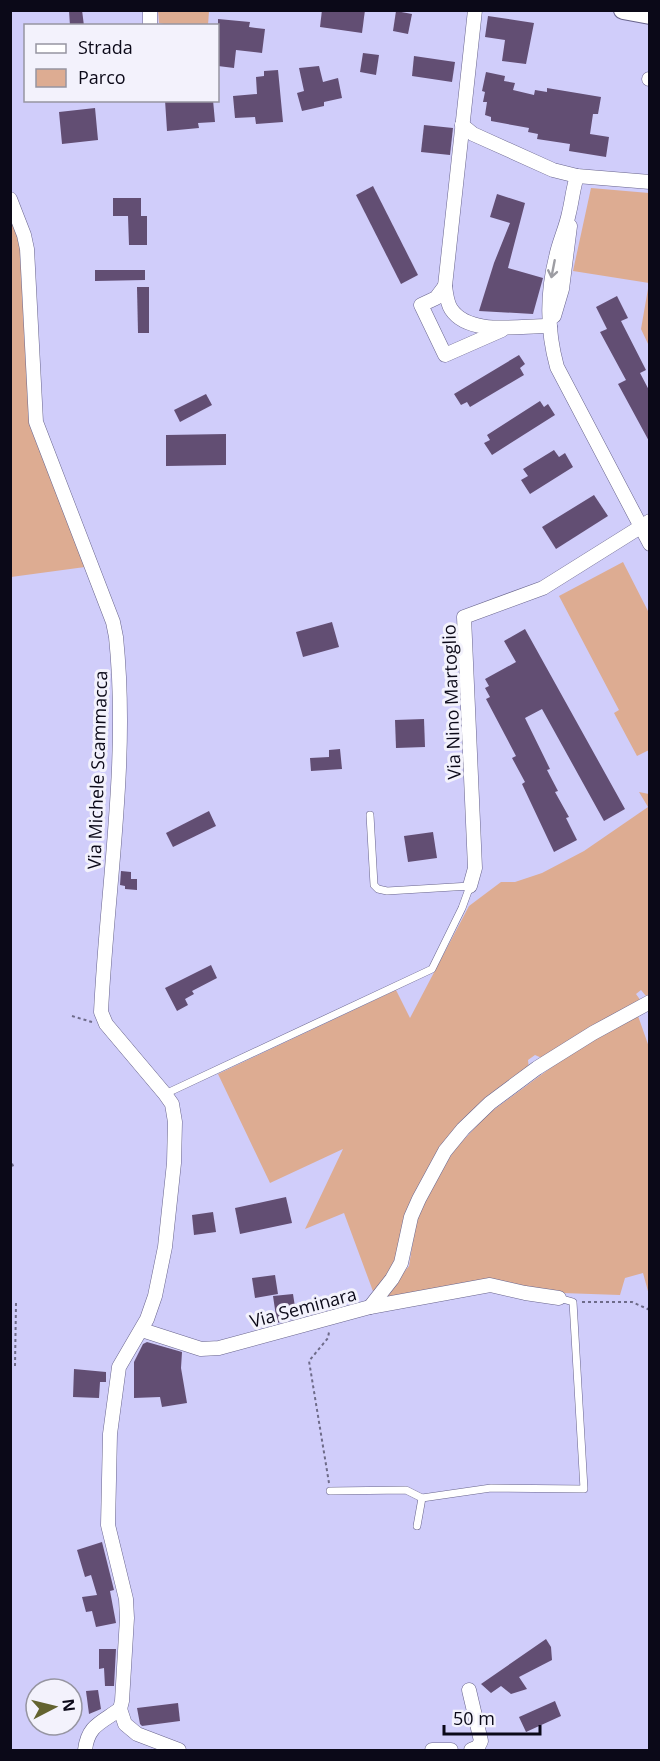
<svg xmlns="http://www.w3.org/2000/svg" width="660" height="1761" font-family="'Open Sans',sans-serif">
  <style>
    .green { fill: #ddac92 }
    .building { fill: #624e73 }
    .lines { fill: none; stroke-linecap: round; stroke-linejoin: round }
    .service-casing { stroke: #68648c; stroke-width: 8 }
    .minor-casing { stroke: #68648c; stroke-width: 15 }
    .secondary-casing { stroke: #68648c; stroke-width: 20 }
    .path { stroke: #6e6b89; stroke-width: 2; stroke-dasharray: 3 3; stroke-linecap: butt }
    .service { stroke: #fff; stroke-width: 7 }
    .minor { stroke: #fff; stroke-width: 14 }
    .secondary { stroke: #fff; stroke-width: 18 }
    .oneway { stroke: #9d9da3 }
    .labels { text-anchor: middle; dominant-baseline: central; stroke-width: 6; stroke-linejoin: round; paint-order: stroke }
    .street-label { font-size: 18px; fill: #0b0918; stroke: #f3f2fc }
  </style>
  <rect width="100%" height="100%" fill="#d0cdfa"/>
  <g class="green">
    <path d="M158,11H209L208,25H169L159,23Z"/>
    <path d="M591,188L649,193V346L641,329L649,283L573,271Z"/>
    <path d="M10,214L19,236L24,275L31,429L85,567L11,577Z"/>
    <path d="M623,562L649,613V750L637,756L614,713L619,710L559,596Z"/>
    <path d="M639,792L649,794V994L646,996L641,990L636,994L641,1001L613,1015L544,1059L535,1055L528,1060L529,1069L477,1106L458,1128L396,1261L374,1294L344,1213L305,1229L343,1149L270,1183L218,1074L396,990L410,1018L469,906L501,882H515L542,873L584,851L648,807Z"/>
    <path d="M637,1013L650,1050L649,1295L643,1273L625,1278L620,1295L562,1293L496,1281L383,1298L409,1266L417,1215L427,1193L455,1149L488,1114L575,1050Z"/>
  </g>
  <g class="building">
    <path d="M69,10H82L84,26H70Z"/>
    <path d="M322,10H365L362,33L320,27Z"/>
    <path d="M396,11L412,14L408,34L393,31Z"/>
    <path d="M488,16L534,23L526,64L502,61L505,40L485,37Z"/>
    <path d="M218,19L250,22L249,27L265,29L262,53L236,50L234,68L218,66Z"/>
    <path d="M363,53L379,55L376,75L360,72Z"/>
    <path d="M414,56L455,62L452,82L412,76Z"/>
    <path d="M319,66L323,82L338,78L342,98L324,102V106L302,111L297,93L304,91L299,68Z"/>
    <path d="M278,70L283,122L256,124L255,117L235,118L233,96L257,94L256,77L264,76V71Z"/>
    <path d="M486,72L505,76L504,81L515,83L513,90L534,95L535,90L547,92V88L601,97L598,114H593L590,134L609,137L606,157L569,151L570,144L537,139L538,134L528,132L529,128L491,121V117L485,115L487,102H483L485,92L482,91Z"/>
    <path d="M165,100H213L215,122L198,123L199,128L167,131Z"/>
    <path d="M95,108L98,140L62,144L59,112Z"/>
    <path d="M424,125L453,128L450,155L421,152Z"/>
    <path d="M373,186L418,275L401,284L356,195Z"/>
    <path d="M497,194L525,203L508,268L543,278L533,314L479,311L494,263L510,223L490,217Z"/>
    <path d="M113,198H141V216H147V245H129L128,216H113Z"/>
    <path d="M95,270H145V280L95,281Z"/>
    <path d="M137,287H149V333H138Z"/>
    <path d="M617,296L628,318L621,321L646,370L640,373L650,392V443L618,384L626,380L600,332L607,329L596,307Z"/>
    <path d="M519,355L525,364L520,368L524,375L470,407L467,402L461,405L454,394Z"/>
    <path d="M206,394L212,405L180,422L174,410Z"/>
    <path d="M540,401L544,407L548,404L555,415L492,455L484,443L490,440L487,435Z"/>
    <path d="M226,434V465L166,466V435Z"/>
    <path d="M554,450L559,457L565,453L573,467L530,494L521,480L528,476L523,469Z"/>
    <path d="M594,495L608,516L556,549L542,527Z"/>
    <path d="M332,622L339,647L303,657L296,632Z"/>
    <path d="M525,629L625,809L604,821L542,709L525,718L550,769L547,770L558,791L555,792L569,817L566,818L577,840L554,852L522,784L525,782L512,758L516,756L486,699L490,697L485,688L489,686L485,679L516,662L504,641Z"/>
    <path d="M424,719L425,747L396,748L395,720Z"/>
    <path d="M340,749L342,769L311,771L310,758L329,757V750Z"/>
    <path d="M209,811L216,826L173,847L166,833Z"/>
    <path d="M433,832L437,858L408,862L404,836Z"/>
    <path d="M121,871L131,872V879H137V890L125,889V886L120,885Z"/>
    <path d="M211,965L217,978L192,991L194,994L185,999L188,1005L177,1011L165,988Z"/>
    <path d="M286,1197L292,1223L240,1234L235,1208Z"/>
    <path d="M213,1212L216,1232L194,1235L192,1215Z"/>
    <path d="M275,1275L278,1294L255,1298L252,1278Z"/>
    <path d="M293,1294L295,1307L305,1306L306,1315L277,1323L273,1296Z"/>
    <path d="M147,1342L182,1352L181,1368L187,1403L162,1407L160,1397L134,1398V1362L143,1344Z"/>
    <path d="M74,1369L106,1372V1382H100L99,1398L73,1397Z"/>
    <path d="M102,1542L114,1590L110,1591L116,1623L96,1627L92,1611L86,1612L82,1597L97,1595L91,1575L85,1577L77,1550Z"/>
    <path d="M546,1639L551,1647L552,1660L519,1677L527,1689L511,1694L501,1686L491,1693L481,1684Z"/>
    <path d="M99,1649H116L114,1686H105L104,1668L99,1669Z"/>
    <path d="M98,1690L101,1709L89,1714L86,1691Z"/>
    <path d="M555,1701L561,1716L526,1732L519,1717Z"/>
    <path d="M178,1703L180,1721L142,1726L140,1724L137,1708Z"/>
  </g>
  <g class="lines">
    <defs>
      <g id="service">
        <path d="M165,1094L432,969L462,908L470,886L387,891L378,889L374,885L370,815"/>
        <path d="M330,1491L406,1490L422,1498"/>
        <path d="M417,1526L422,1498L491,1488L584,1489L573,1302L559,1298"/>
      </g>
      <g id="minor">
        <path d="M475,10L445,286C446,294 447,303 451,309C469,337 523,325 550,326"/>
        <path d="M150,26V10"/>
        <path d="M649,79H650"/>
        <path d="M462,125L473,134L553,170L577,176L650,182"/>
        <path d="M577,176C573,188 572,201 569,213C566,228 559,242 556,257C547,293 547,331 557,367L650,544"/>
        <path d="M10,199L24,235L27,249L36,422L113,622L116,637C129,762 107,887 101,1012L106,1024L165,1094L172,1104L175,1122L174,1163L165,1247L155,1296L147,1319L119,1367L110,1434L108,1525L126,1599L127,1618L122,1701L120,1709C101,1723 88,1725 85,1750"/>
        <path d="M445,286L436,298L421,305L445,355L502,330"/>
        <path d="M554,316L562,289L570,226"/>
        <path d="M470,886L475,868L464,617L543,588L650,521"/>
        <path d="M370,1307L490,1285L525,1293L559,1298"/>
        <path d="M142,1330L201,1349L219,1348L370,1307L392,1279L401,1263L411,1217L419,1199L445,1151L463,1129L490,1103L537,1068L593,1033L650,1002"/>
        <path d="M469,1690L481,1741L478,1747L471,1750"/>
        <path d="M120,1709L125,1724L137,1734L179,1750"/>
        <path d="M432,1750H451"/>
      </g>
      <path id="secondary" d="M623,10L650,15"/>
    </defs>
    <use href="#service" class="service-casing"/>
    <use href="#minor" class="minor-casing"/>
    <use href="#secondary" class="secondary-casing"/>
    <g class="path">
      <path d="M72,1016L92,1022"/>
      <path d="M10,1158L14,1169"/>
      <path d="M582,1302H632L650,1310"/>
      <path d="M15,1366L16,1303"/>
      <path d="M329,1483L309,1361L328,1338L329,1332"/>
    </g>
    <use href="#service" class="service"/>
    <use href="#minor" class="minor"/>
    <use href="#secondary" class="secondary"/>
  </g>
  <defs><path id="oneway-shaft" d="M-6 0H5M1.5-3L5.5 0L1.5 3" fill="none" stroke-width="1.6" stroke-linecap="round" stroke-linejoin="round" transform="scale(1.5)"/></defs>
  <use class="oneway" href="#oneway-shaft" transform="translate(553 269) rotate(101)"/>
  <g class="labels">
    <g class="street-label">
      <text transform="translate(451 702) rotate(-92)">Via Nino Martoglio</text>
      <text transform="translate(97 770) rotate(-88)">Via Michele Scammacca</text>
      <text transform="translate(303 1307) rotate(-15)">Via Seminara</text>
    </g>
  </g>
  <rect width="660" height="1761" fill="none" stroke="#0b0918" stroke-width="24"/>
  <rect x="24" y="24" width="195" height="78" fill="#f3f2fc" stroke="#9695a1" stroke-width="1.5"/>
  <rect x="36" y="44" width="30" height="9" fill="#ffffff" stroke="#9695a1" stroke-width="1.5"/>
  <text x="78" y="54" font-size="18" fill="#0b0918">Strada</text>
  <rect x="36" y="69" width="30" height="18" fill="#ddac92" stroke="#9695a1" stroke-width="1.5"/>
  <text x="78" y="84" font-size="18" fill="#0b0918">Parco</text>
  <g transform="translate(54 1707) rotate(83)"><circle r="28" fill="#f3f2fc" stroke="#9695a1" stroke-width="1.5"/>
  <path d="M0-4.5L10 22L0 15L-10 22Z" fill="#636330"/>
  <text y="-9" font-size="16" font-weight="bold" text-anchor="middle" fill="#0b0918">N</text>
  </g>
  <path d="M444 1725v9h96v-9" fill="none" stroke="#0b0918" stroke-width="3"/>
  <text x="453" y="1725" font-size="18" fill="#0b0918" stroke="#f3f2fc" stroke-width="4.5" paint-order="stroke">50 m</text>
</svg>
